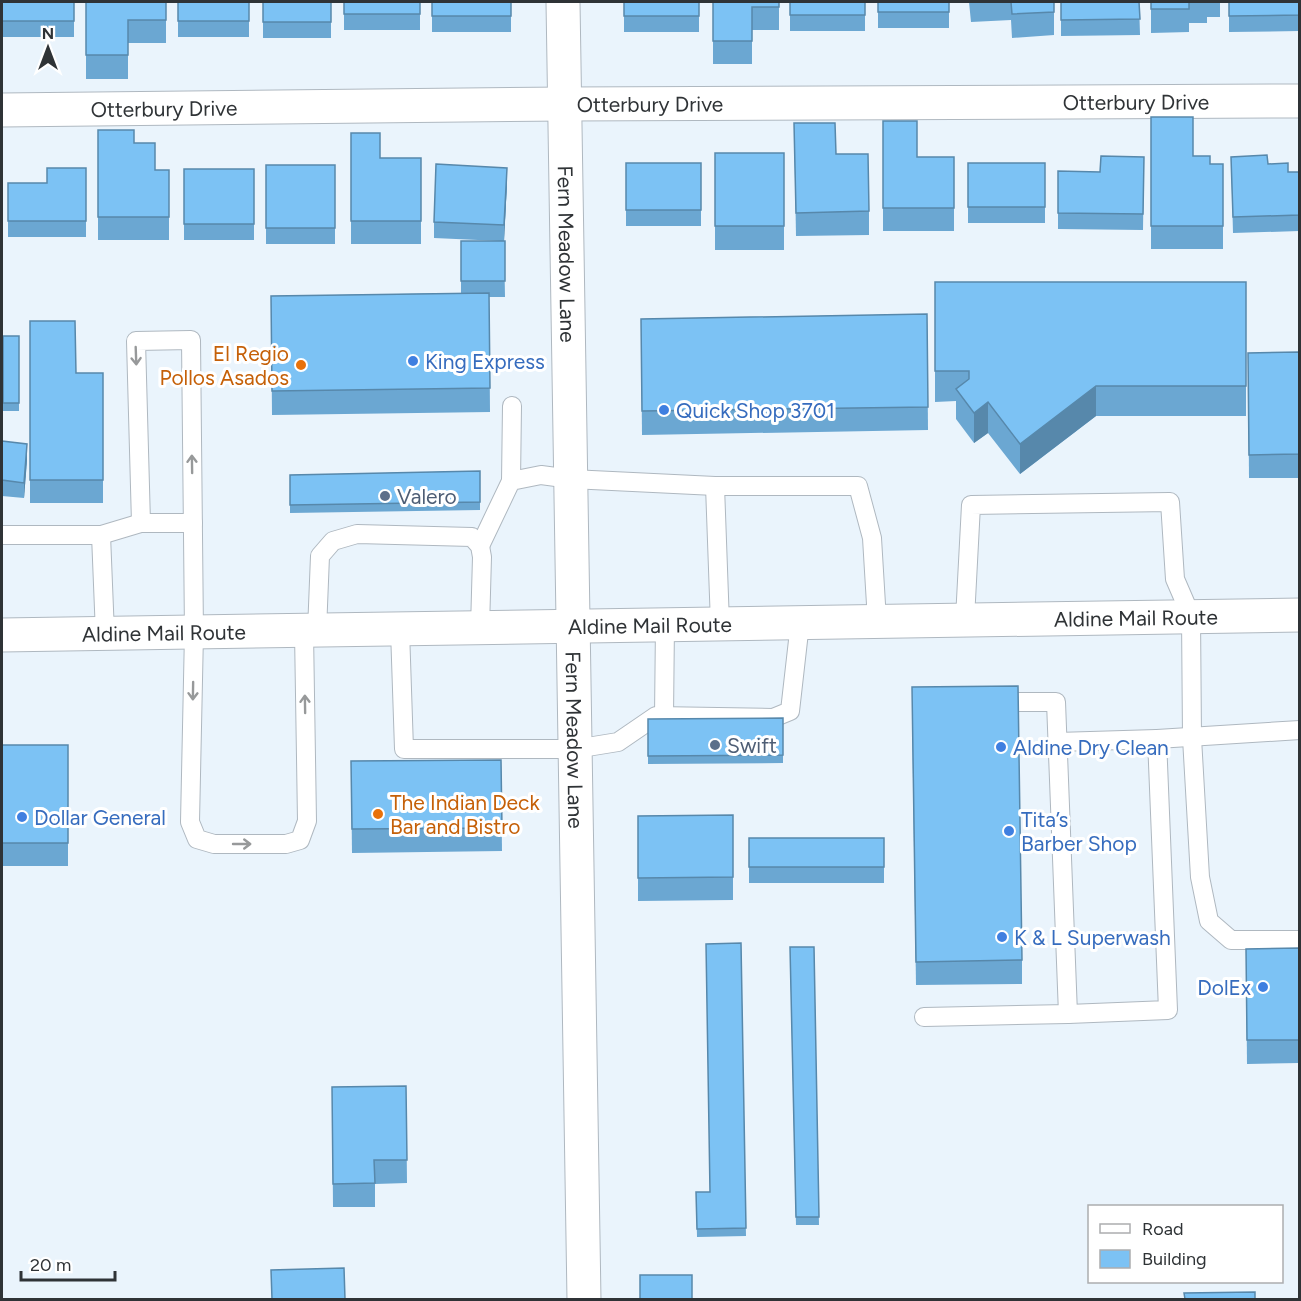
<svg xmlns="http://www.w3.org/2000/svg" width="1301" height="1301" font-family="Figtree,sans-serif">
  <style>
    .lines { fill: none; stroke-linecap: round; stroke-linejoin: round }
    .service-casing { stroke: #afb8c0; stroke-width: 20 }
    .minor-casing { stroke: #afb8c0; stroke-width: 35 }
    .secondary-casing { stroke: #afb8c0; stroke-width: 35 }
    .service { stroke: #fff; stroke-width: 18 }
    .minor { stroke: #fff; stroke-width: 33 }
    .secondary { stroke: #fff; stroke-width: 33 }
    .wall { fill: #6ba7d2 }
    .shaded-wall { fill: #5788ab }
    .building { fill: #7cc2f4; stroke: #5788ab; stroke-width: 1.5 }
    .oneway { stroke: #97999a }
    .shop-dot { fill: #3f7fe0; stroke: #fff; stroke-width: 2 }
    .food-dot { fill: #e8710a; stroke: #fff; stroke-width: 2 }
    .service-dot { fill: #5c6f8a; stroke: #fff; stroke-width: 2 }
    .labels { text-anchor: middle; dominant-baseline: central; stroke-width: 6; stroke-linejoin: round; paint-order: stroke }
    .street-label { font-size: 21px; fill: #2f3336; stroke: #fff }
    .food-label { font-size: 21px; fill: #c56008; stroke: #fff; text-anchor: end }
    .shop-label { font-size: 21px; fill: #366cbe; stroke: #fff; text-anchor: start }
    .service-label { font-size: 21px; fill: #4e5e75; stroke: #fff; text-anchor: start }
  </style>
  <rect width="100%" height="100%" fill="#eaf4fc"/>
  <g class="lines">
    <defs>
      <g id="service">
        <path d="M511,481L512,406"/>
        <path d="M715,486L720,624"/>
        <path d="M141,523L136,341L191,340L194,633L190,822L197,839L214,844H286L300,840L307,821L304,632"/>
        <path d="M2,535H101L105,634"/>
        <path d="M101,535L141,523H193"/>
        <path d="M480,546L511,481L541,475L571,479L715,486H858L872,538L877,621"/>
        <path d="M965,619L971,505L1170,502L1175,579L1191,616L1192,738L1200,877L1209,921L1231,940H1300"/>
        <path d="M400,630L404,749H575L618,742L656,716L773,718L790,711L800,623"/>
        <path d="M317,631L320,556L333,541L357,534L472,537L480,546L482,557L480,628"/>
        <path d="M664,716L665,624"/>
        <path d="M1157,739L1300,730"/>
        <path d="M1057,742L1157,739L1168,1010L1068,1014"/>
        <path d="M924,1017L1068,1014L1056,702H995"/>
      </g>
      <g id="minor">
        <path id="s1" d="M563,2L584,1300"/>
        <path id="s2" d="M2,110L565,104L1300,101"/>
      </g>
      <g id="secondary">
        <path id="s3" d="M2,635L1300,615"/>
      </g>
    </defs>
    <use href="#service" class="service-casing"/>
    <use href="#minor" class="minor-casing"/>
    <use href="#secondary" class="secondary-casing"/>
    <use href="#service" class="service"/>
    <use href="#minor" class="minor"/>
    <use href="#secondary" class="secondary"/>
  </g>
  <g class="wall">
    <rect x="2" y="2" width="72" height="35"/>
    <path d="M86,2H166V43H128V79H86Z"/>
    <rect x="178" y="2" width="71" height="35"/>
    <rect x="263" y="2" width="68" height="36"/>
    <rect x="344" y="2" width="76" height="28"/>
    <rect x="432" y="2" width="79" height="30"/>
    <rect x="624" y="2" width="75" height="30"/>
    <path d="M713,2H779V30H752V64H713Z"/>
    <rect x="790" y="2" width="75" height="29"/>
    <rect x="878" y="2" width="71" height="26"/>
    <path d="M969,2H1054V35L1012,38L1011,20L971,22Z"/>
    <path d="M1061,2H1139L1140,35L1061,36Z"/>
    <path d="M1151,2H1220V17H1207V23H1189V32L1151,33Z"/>
    <path d="M1229,2H1299V31L1229,32Z"/>
    <path d="M1151,117L1193,156L1210,164H1223V249H1151Z"/>
    <path d="M883,121L917,157H954V231H883Z"/>
    <path d="M794,123L836,154L869,211V235L796,236Z"/>
    <path d="M98,130L134,143L155,170H169V240H98Z"/>
    <path d="M351,133L380,158H421V244H351Z"/>
    <rect x="715" y="153" width="69" height="97"/>
    <path d="M1144,157L1143,230L1058,229V171L1100,172Z"/>
    <path d="M1231,157L1268,164L1288,172H1299V231L1233,233Z"/>
    <rect x="626" y="163" width="75" height="63"/>
    <rect x="968" y="163" width="77" height="60"/>
    <rect x="266" y="165" width="69" height="79"/>
    <path d="M86,168V237H8V183H47Z"/>
    <rect x="184" y="169" width="70" height="71"/>
    <path d="M507,183L504,241L505,297H489L490,412L272,415L271,296L461,293V241H500L434,238V222Z"/>
    <path d="M935,282H1246V416H1096L1020,474L988,433L974,443L956,419V401L935,402Z"/>
    <path d="M927,314L928,430L642,435L641,319Z"/>
    <path d="M30,321L76,373H103V503H30Z"/>
    <rect x="3" y="336" width="16" height="75"/>
    <path d="M1299,352V478H1249L1248,353Z"/>
    <path d="M2,441L27,460L24,498L2,496Z"/>
    <path d="M480,471V510L290,513V475Z"/>
    <path d="M912,711L1022,960V984L916,985Z"/>
    <path d="M783,718V763L648,764V719Z"/>
    <rect x="2" y="745" width="66" height="121"/>
    <path d="M501,760L502,851L352,853L351,761Z"/>
    <path d="M733,815V900L638,901V816Z"/>
    <rect x="749" y="838" width="135" height="45"/>
    <path d="M741,943L746,1236L697,1237L696,1192H710Z"/>
    <path d="M790,947H814L819,1225H796Z"/>
    <path d="M1299,948V1063L1247,1064L1246,949Z"/>
    <path d="M406,1086L407,1183L375,1184V1207H333L332,1087Z"/>
  </g>
  <g class="shaded-wall">
    <path d="M507,168V183L504,241V225Z"/>
    <path d="M1096,386V416L1020,474V444Z"/>
    <path d="M988,402V433L974,443V413Z"/>
    <path d="M27,444V460L24,498V483Z"/>
  </g>
  <g class="building">
    <rect x="2" y="2" width="72" height="19"/>
    <path d="M86,2H166V20H128V55H86Z"/>
    <rect x="178" y="2" width="71" height="19"/>
    <rect x="263" y="2" width="68" height="20"/>
    <rect x="344" y="2" width="76" height="12"/>
    <rect x="432" y="2" width="79" height="14"/>
    <rect x="624" y="2" width="75" height="14"/>
    <path d="M713,2H779V7H752V41H713Z"/>
    <rect x="790" y="2" width="75" height="13"/>
    <rect x="878" y="2" width="71" height="10"/>
    <path d="M1011,2H1054V12L1012,14Z"/>
    <path d="M1061,2H1139L1140,19L1061,20Z"/>
    <rect x="1151" y="2" width="38" height="7"/>
    <path d="M1229,2H1299V15L1229,16Z"/>
    <path d="M1151,117H1193V156H1210V164H1223V226H1151Z"/>
    <path d="M883,121H917V157H954V208H883Z"/>
    <path d="M794,123H835L836,154H868L869,211L796,213Z"/>
    <path d="M98,130H134V143H155V170H169V217H98Z"/>
    <path d="M351,133H380V158H421V221H351Z"/>
    <rect x="715" y="153" width="69" height="73"/>
    <path d="M1267,155L1268,164L1288,163V172H1299V215L1233,217L1231,157Z"/>
    <path d="M1101,156L1144,157L1143,214L1058,213V171L1100,172Z"/>
    <rect x="626" y="163" width="75" height="47"/>
    <rect x="968" y="163" width="77" height="44"/>
    <path d="M436,164L507,168L504,225L434,222Z"/>
    <rect x="266" y="165" width="69" height="63"/>
    <path d="M47,168H86V221H8V183H47Z"/>
    <rect x="184" y="169" width="70" height="55"/>
    <rect x="461" y="241" width="44" height="40"/>
    <path d="M935,282H1246V386H1096L1020,444L988,402L974,413L956,389L969,379V371H935Z"/>
    <path d="M489,293L490,388L272,391L271,296Z"/>
    <path d="M927,314L928,407L642,411L641,319Z"/>
    <path d="M30,321H75L76,373H103V480H30Z"/>
    <rect x="3" y="336" width="16" height="67"/>
    <path d="M1299,352V454L1249,455L1248,353Z"/>
    <path d="M2,441L27,444L24,483L2,480Z"/>
    <path d="M480,471V502L290,505V475Z"/>
    <path d="M1018,686L1022,960L916,962L912,687Z"/>
    <path d="M783,718V755L648,756V719Z"/>
    <rect x="2" y="745" width="66" height="98"/>
    <path d="M501,760L502,828L352,829L351,761Z"/>
    <path d="M733,815V877L638,878V816Z"/>
    <rect x="749" y="838" width="135" height="29"/>
    <path d="M741,943L746,1228L697,1229L696,1192H710L706,944Z"/>
    <path d="M790,947H814L819,1217H796Z"/>
    <path d="M1299,948V1040H1247L1246,949Z"/>
    <path d="M406,1086L407,1160H374L375,1183L333,1184L332,1087Z"/>
    <path d="M344,1268L345,1299H272L271,1270Z"/>
    <rect x="640" y="1275" width="52" height="24"/>
    <path d="M1255,1292V1299H1185L1184,1293Z"/>
  </g>
  <defs><path id="oneway-shaft" d="M-6 0H5M1.5-3L5.5 0L1.5 3" fill="none" stroke-width="1.6" stroke-linecap="round" stroke-linejoin="round" transform="scale(1.5)"/></defs>
  <g class="oneway">
    <use href="#oneway-shaft" transform="translate(136 356) rotate(88)"/>
    <use href="#oneway-shaft" transform="translate(192 464) rotate(-91)"/>
    <use href="#oneway-shaft" transform="translate(193 691) rotate(91)"/>
    <use href="#oneway-shaft" transform="translate(305 704) rotate(-91)"/>
    <use href="#oneway-shaft" transform="translate(242 844)"/>
  </g>
  <g class="shop-dot">
    <circle cx="413" cy="361" r="6"/>
    <circle cx="664" cy="410" r="6"/>
    <circle cx="1001" cy="747" r="6"/>
    <circle cx="22" cy="817" r="6"/>
    <circle cx="1009" cy="831" r="6"/>
    <circle cx="1002" cy="937" r="6"/>
    <circle cx="1263" cy="987" r="6"/>
  </g>
  <g class="food-dot">
    <circle cx="301" cy="365" r="6"/>
    <circle cx="378" cy="814" r="6"/>
  </g>
  <g class="service-dot">
    <circle cx="385" cy="496" r="6"/>
    <circle cx="715" cy="745" r="6"/>
  </g>
  <g class="labels">
    <g class="street-label">
      <text stroke="none"><textPath href="#s2" startOffset="1134">Otterbury Drive</textPath></text>
      <text stroke="none"><textPath href="#s2" startOffset="648">Otterbury Drive</textPath></text>
      <text stroke="none"><textPath href="#s2" startOffset="162">Otterbury Drive</textPath></text>
      <text stroke="none"><textPath href="#s1" startOffset="252">Fern Meadow Lane</textPath></text>
      <text stroke="none"><textPath href="#s3" startOffset="1134">Aldine Mail Route</textPath></text>
      <text stroke="none"><textPath href="#s3" startOffset="648">Aldine Mail Route</textPath></text>
      <text stroke="none"><textPath href="#s3" startOffset="162">Aldine Mail Route</textPath></text>
      <text stroke="none"><textPath href="#s1" startOffset="738">Fern Meadow Lane</textPath></text>
    </g>
    <g class="food-label">
      <text x="289" y="353">El Regio<tspan x="289" dy="24">Pollos Asados</tspan></text>
      <text x="390" y="802" text-anchor="start">The Indian Deck<tspan x="390" dy="24">Bar and Bistro</tspan></text>
    </g>
    <g class="shop-label">
      <text x="425" y="361">King Express</text>
      <text x="676" y="410">Quick Shop 3701</text>
      <text x="1013" y="747">Aldine Dry Clean</text>
      <text x="34" y="817">Dollar General</text>
      <text x="1021" y="819">Tita’s<tspan x="1021" dy="24">Barber Shop</tspan></text>
      <text x="1014" y="937">K &amp; L Superwash</text>
      <text x="1251" y="987" text-anchor="end">DolEx</text>
    </g>
    <g class="service-label">
      <text x="397" y="496">Valero</text>
      <text x="727" y="745">Swift</text>
    </g>
  </g>
  <rect width="1301" height="1301" fill="none" stroke="#2f3336" stroke-width="6"/>
  <rect x="1088" y="1205" width="195" height="78" fill="#ffffff" stroke="#acadaf" stroke-width="1.5"/>
  <rect x="1100" y="1224" width="30" height="9" fill="#ffffff" stroke="#acadaf" stroke-width="1.5"/>
  <text x="1142" y="1235" font-size="18" fill="#2f3336">Road</text>
  <rect x="1100" y="1250" width="30" height="18" fill="#7cc2f4" stroke="#acadaf" stroke-width="1.5"/>
  <text x="1142" y="1265" font-size="18" fill="#2f3336">Building</text>
  <g transform="translate(48 48)" stroke="#ffffff" stroke-width="4.5" paint-order="stroke">
  <path d="M0-4.5L10 22L0 15L-10 22Z" fill="#2f3336"/>
  <text y="-9" font-size="16" font-weight="bold" text-anchor="middle" fill="#2f3336">N</text>
  </g>
  <path d="M21 1271v9h94v-9" fill="none" stroke="#2f3336" stroke-width="3"/>
  <text x="30" y="1271" font-size="18" fill="#2f3336" stroke="#ffffff" stroke-width="4.5" paint-order="stroke">20 m</text>
</svg>
